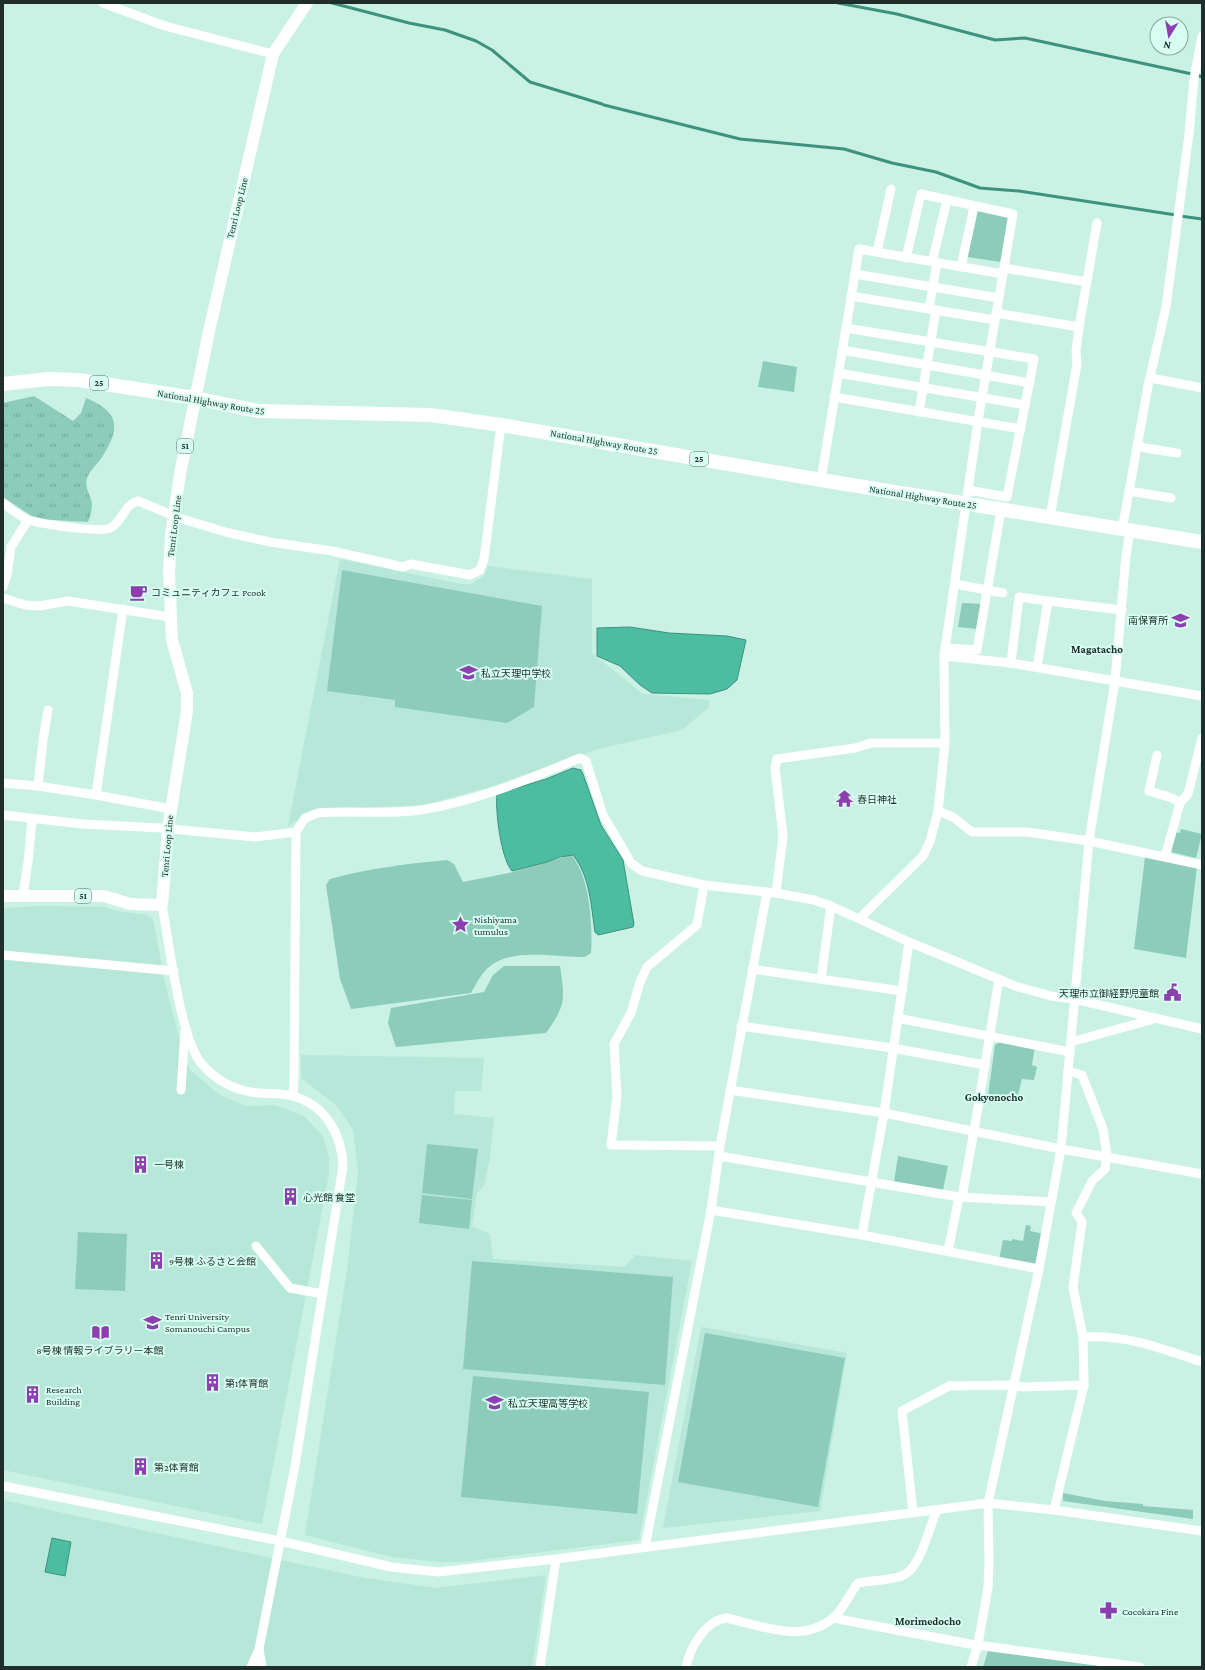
<svg xmlns="http://www.w3.org/2000/svg" width="1205" height="1670" font-family="'Crimson Pro','Noto Sans JP',serif">
  <style>
    .built { fill: #b6e7d8 }
    .grass { fill: url(#grass-tufts) }
    .park { fill: #8dccba }
    .water { fill: #4cbda1; stroke: #3e927d }
    .lines { fill: none; stroke-linecap: round; stroke-linejoin: round }
    .stream { stroke: #3e927d; stroke-width: 3 }
    .minor { stroke: #fff; stroke-width: 9 }
    .major { stroke: #fff; stroke-width: 12 }
    .highway { stroke: #fff; stroke-width: 14 }
    .labels { text-anchor: middle; dominant-baseline: central; stroke-width: 4; stroke-linejoin: round; paint-order: stroke }
    .shield { fill: #d6fef1; stroke: #566c66; stroke-width: 1 }
    .shield-label { font-size: 9px; font-weight: bold; fill: #1f2e2a }
    .street-label { font-size: 10px; fill: #1f2e2a; stroke: #d6fef1 }
    .poi-label { font-size: 10px; fill: #1f2e2a; stroke: #d6fef1; text-anchor: start }
    .neighbourhood-label { font-size: 11px; font-weight: bold; fill: #1f2e2a; stroke: #d6fef1 }
  </style>
  <defs>
    <pattern id="grass-tufts" width="24" height="20" patternUnits="userSpaceOnUse"><rect width="24" height="20" fill="#8dccba"/><path d="M3 7l-1-3M5 7V3M7 7l1-3M15 17l-1-3M17 17v-4M19 17l1-3" fill="none" stroke="#73a697"/></pattern>
  </defs>
  <rect width="100%" height="100%" fill="#c9f1e4"/>
  <g class="built">
    <path d="M340,559L461,584H471L484,576L488,566L592,579V653L643,694L709,700V707L682,730L598,749L490,787L424,805L313,810L288,826Z"/>
    <path d="M43,906L105,907L117,911L147,915L153,919L165,983L185,1059L190,1070L220,1095L246,1106L275,1105L304,1116L323,1136L329,1157V1174L262,1524L3,1470V908Z"/>
    <path d="M301,1055L484,1058L481,1091H455L454,1114L494,1118L490,1158L484,1186L477,1193L472,1226L490,1234L493,1259L625,1267L635,1255L692,1261L639,1540L462,1562H439L392,1557L305,1535L347,1270L358,1171L353,1130L337,1106L301,1078Z"/>
    <path d="M701,1327L847,1353L820,1511L663,1528Z"/>
    <path d="M3,1500L360,1577L435,1588L546,1575L532,1667H3Z"/>
  </g>
  <path class="grass" d="M34,396L73,421L81,413L86,398C122,413 120,430 100,460C96,465 89,472 87,478C84,488 91,495 92,504C92,510 90,517 88,522L36,519L3,497V403Z"/>
  <g class="park">
    <path d="M977,211L1008,218L1001,262L967,257Z"/>
    <path d="M763,361L797,367L794,392L758,387Z"/>
    <path d="M342,570L542,606L534,707L507,723L395,707V700L327,691Z"/>
    <path d="M962,603L983,604L978,629L958,627Z"/>
    <path d="M1181,829L1202,834L1196,858L1171,852L1175,832L1180,833Z"/>
    <path d="M571,855C590,875 593,927 591,953L585,957C556,958 512,947 489,967C481,974 476,984 471,993L351,1009L340,979L326,885L330,879C369,868 407,864 447,860L454,864L463,882L509,873Z"/>
    <path d="M1145,857L1197,867L1186,958L1134,949Z"/>
    <path d="M504,966H560C565,1000 566,1005 546,1033L396,1047L388,1023L391,1008L484,992L493,975Z"/>
    <path d="M1002,1040L1035,1046L1032,1065L1037,1067L1034,1080L1022,1079L1016,1102L987,1103L995,1045Z"/>
    <path d="M427,1144L478,1149L472,1199L422,1193Z"/>
    <path d="M898,1156L948,1166L943,1190L894,1182Z"/>
    <path d="M422,1195L472,1200L469,1229L419,1223Z"/>
    <path d="M1026,1225L1031,1226L1030,1231L1044,1234L1037,1266L999,1260L1003,1240L1012,1241V1239L1023,1241Z"/>
    <path d="M78,1232L127,1234L125,1291L75,1289Z"/>
    <path d="M472,1261L673,1277L665,1385L463,1369Z"/>
    <path d="M705,1333L845,1358L818,1507L678,1482Z"/>
    <path d="M473,1376L649,1392L637,1514L461,1497Z"/>
    <path d="M1063,1493L1105,1501L1143,1504V1506L1193,1510V1519L1063,1501Z"/>
    <path d="M988,1651L1119,1667H983Z"/>
  </g>
  <g class="water">
    <path d="M630,627L669,633L727,636L746,640L737,680L727,689L710,694L652,693L640,685L620,666L597,656V628Z"/>
    <path d="M573,768L581,770L583,774L601,825L623,860L634,924L633,927L598,935L595,932C591,906 590,876 573,855L560,857L547,862L512,871C501,859 495,810 497,794L546,779Z"/>
    <path d="M52,1538L71,1542L65,1576L45,1572Z"/>
  </g>
  <g class="lines">
    <g class="stream">
      <path d="M332,3L409,23L445,30L476,41L492,50L530,82L602,104"/>
      <path d="M838,3L897,14L995,40L1025,38L1192,74"/>
      <path d="M1197,75L1202,77"/>
      <path d="M604,105L740,139L844,149L892,163L936,172L980,188L1019,191L1176,215"/>
      <path d="M1180,216L1202,219"/>
    </g>
    <g class="minor">
      <path d="M103,3L165,26L273,54"/>
      <path d="M877,252L891,189"/>
      <path d="M932,262L947,200"/>
      <path d="M961,267L974,207"/>
      <path d="M1004,268L1087,282"/>
      <path d="M855,274L999,298"/>
      <path d="M851,296L995,320"/>
      <path d="M929,309L937,263"/>
      <path d="M996,313L1079,327"/>
      <path d="M846,328L1034,359L1007,497L968,490"/>
      <path d="M842,350L1030,383"/>
      <path d="M838,373L1025,405"/>
      <path d="M1151,378L1202,388"/>
      <path d="M834,397L1021,429"/>
      <path d="M919,412L936,310"/>
      <path d="M1137,444L1145,448L1177,453"/>
      <path d="M821,480L859,249L1003,274"/>
      <path d="M1129,491L1171,498"/>
      <path d="M3,503C11,509 20,517 29,520C42,524 99,533 110,528C123,522 123,505 138,501L182,519L229,533L270,542L332,551L403,567L411,564L470,575L480,570L484,559L501,425"/>
      <path d="M1050,517L1077,364L1076,351L1079,327L1097,223"/>
      <path d="M1122,530L1148,386L1166,307L1189,134L1194,78L1202,36"/>
      <path d="M955,584L1003,593"/>
      <path d="M3,587L7,575L11,547L28,520"/>
      <path d="M3,598L25,605L39,606L68,601L170,617"/>
      <path d="M123,609L96,795L171,809"/>
      <path d="M945,648L977,650L1001,510"/>
      <path d="M944,656L1011,663L1202,696"/>
      <path d="M1011,663L1019,597L1048,601"/>
      <path d="M1037,667L1048,601L1122,610"/>
      <path d="M1157,755L1149,791L1172,798L1180,803"/>
      <path d="M3,783L38,786L96,795"/>
      <path d="M38,786L43,740L48,710"/>
      <path d="M938,811L953,817L972,832H1027L1089,841L1202,865"/>
      <path d="M3,815L83,824L161,828L255,837L296,832"/>
      <path d="M1165,857L1180,803L1188,794L1202,738"/>
      <path d="M704,885L697,925L647,967L640,982L631,1013L614,1044L617,1097L611,1145L720,1146"/>
      <path d="M776,893L783,836L775,768L777,759L855,748L871,743H945"/>
      <path d="M23,895L28,862L32,819"/>
      <path d="M162,905C169,942 180,1037 201,1063C216,1081 236,1091 259,1093C270,1094 281,1093 292,1096C325,1104 342,1135 343,1166L295,1466L259,1649L251,1667"/>
      <path d="M860,918L923,856L930,841L938,811L945,743L944,656L978,421L1013,214L921,194L906,258"/>
      <path d="M3,955L174,971"/>
      <path d="M752,969L902,991"/>
      <path d="M821,979L831,906"/>
      <path d="M897,1018L1070,1052"/>
      <path d="M741,1026L892,1048L985,1065"/>
      <path d="M1071,1042L1154,1019"/>
      <path d="M181,1090L185,1031"/>
      <path d="M730,1090L884,1113L1061,1149L1202,1174"/>
      <path d="M293,1096L294,1081L296,832L305,818L318,813C352,810 387,815 421,810C477,801 529,779 580,758L586,761L603,815L631,863L642,871L704,885L776,893L814,900L831,906L909,942L1018,987L1051,996L1074,999L1202,1029"/>
      <path d="M719,1156L959,1197L1051,1202"/>
      <path d="M962,1197L974,1131L999,979"/>
      <path d="M711,1210L862,1235L1039,1269"/>
      <path d="M862,1235L884,1113L909,942"/>
      <path d="M256,1246L290,1288L323,1294"/>
      <path d="M948,1251L959,1197"/>
      <path d="M1083,1337C1126,1334 1163,1349 1202,1362"/>
      <path d="M3,1486L280,1541L391,1567L438,1572L556,1559L988,1503L1054,1510L1202,1531"/>
      <path d="M1054,1510L1084,1385L1083,1337L1073,1287L1082,1222L1076,1213L1092,1181L1105,1169L1107,1156L1103,1129L1082,1075L1068,1071"/>
      <path d="M913,1512L902,1411L949,1386L1013,1385L1023,1387L1084,1385"/>
      <path d="M645,1547L711,1210L720,1146L767,892"/>
      <path d="M833,1618L970,1644L1140,1667"/>
      <path d="M259,1649L262,1667"/>
      <path d="M540,1667L556,1559"/>
      <path d="M686,1667C690,1648 705,1620 727,1618C761,1626 803,1644 833,1618C844,1609 849,1594 858,1583C873,1580 889,1581 904,1575C921,1567 929,1527 937,1510"/>
      <path d="M971,1667L978,1644L988,1588L989,1562L988,1503L1039,1269L1061,1149L1089,841L1115,681L1126,555L1130,531"/>
    </g>
    <path class="major" d="M3,896H104L130,904L162,905L168,829L187,711V693L172,640L169,573L171,536L180,474L209,331L273,54L307,3"/>
    <path class="highway" d="M3,384L48,379L79,380L195,398L258,411L431,415L501,425L821,480L1202,542"/>
  </g>
  <defs>
    <symbol id="cafe-bare" viewBox="-9 -9 18 18"><path d="M-5.5-4.5H6V0H3Q3 3.5 0 3.5H-2.5Q-5.5 3.5-5.5 0ZM3-3.2v2h1.7v-2ZM-6 4.5H4V6H-6Z" fill="#8e3faf" stroke="#d6fef1" stroke-width="2.5" paint-order="stroke"/></symbol>
    <symbol id="school-bare" viewBox="-9 -9 18 18"><path d="M0-5L7-2L0 1L-7-2ZM-4 1L0 2.5L4 1V4Q0 6-4 4Z" fill="#8e3faf" stroke="#d6fef1" stroke-width="2.5" paint-order="stroke"/></symbol>
    <symbol id="temple-bare" viewBox="-9 -9 18 18"><path d="M0-6L5-2H3V0L6.5 2.5H4V6H1.5V3h-3V6H-4V2.5H-6.5L-3 0V-2H-5Z" fill="#8e3faf" stroke="#d6fef1" stroke-width="2.5" paint-order="stroke"/></symbol>
    <symbol id="sight-bare" viewBox="-9 -9 18 18"><path d="M0-6L1.8-2.2L6-1.7L2.9 1.2L3.7 5.4L0 3.3L-3.7 5.4L-2.9 1.2L-6-1.7L-1.8-2.2Z" fill="#8e3faf" stroke="#d6fef1" stroke-width="2.5" paint-order="stroke"/></symbol>
    <symbol id="civic-bare" viewBox="-9 -9 18 18"><path d="M-.6-6.5H3V-4.5H.6V-3L4-1V1h2V6H-6V1h2V-1L-.6-3ZM-1.2 2.5V6h2.4V2.5Z" fill="#8e3faf" stroke="#d6fef1" stroke-width="2.5" paint-order="stroke"/></symbol>
    <symbol id="building-bare" viewBox="-9 -9 18 18"><path d="M-4-6H4V6H1V3H-1V6H-4ZM-2.5-4.3h1.7v1.8h-1.7ZM.8-4.3h1.7v1.8H.8ZM-2.5-1h1.7V.8h-1.7ZM.8-1h1.7V.8H.8Z" fill="#8e3faf" stroke="#d6fef1" stroke-width="2.5" paint-order="stroke"/></symbol>
    <symbol id="university-bare" viewBox="-9 -9 18 18"><path d="M0-5L7-2L0 1L-7-2ZM-4 1L0 2.5L4 1V4Q0 6-4 4Z" fill="#8e3faf" stroke="#d6fef1" stroke-width="2.5" paint-order="stroke"/></symbol>
    <symbol id="library-bare" viewBox="-9 -9 18 18"><path d="M-6-4Q-3-5.5-.7-3.5V5Q-3 3-6 4ZM6-4Q3-5.5 .7-3.5V5Q3 3 6 4Z" fill="#8e3faf" stroke="#d6fef1" stroke-width="2.5" paint-order="stroke"/></symbol>
    <symbol id="pharmacy-bare" viewBox="-9 -9 18 18"><path d="M-2-6h4v4h4v4h-4v4h-4v-4h-4v-4h4Z" fill="#8e3faf" stroke="#d6fef1" stroke-width="2.5" paint-order="stroke"/></symbol>
  </defs>
  <g fill-rule="evenodd">
    <use href="#cafe-bare" x="126" y="580" width="25" height="25"/>
    <use href="#school-bare" x="1168" y="608" width="25" height="25"/>
    <use href="#school-bare" x="456" y="660" width="25" height="25"/>
    <use href="#temple-bare" x="832" y="786" width="25" height="25"/>
    <use href="#sight-bare" x="448" y="912" width="25" height="25"/>
    <use href="#civic-bare" x="1160" y="980" width="25" height="25"/>
    <use href="#building-bare" x="128" y="1152" width="25" height="25"/>
    <use href="#building-bare" x="278" y="1184" width="25" height="25"/>
    <use href="#building-bare" x="144" y="1248" width="25" height="25"/>
    <use href="#university-bare" x="140" y="1310" width="25" height="25"/>
    <use href="#library-bare" x="88" y="1320" width="25" height="25"/>
    <use href="#building-bare" x="200" y="1370" width="25" height="25"/>
    <use href="#building-bare" x="20" y="1382" width="25" height="25"/>
    <use href="#school-bare" x="482" y="1390" width="25" height="25"/>
    <use href="#building-bare" x="128" y="1454" width="25" height="25"/>
    <use href="#pharmacy-bare" x="1096" y="1598" width="25" height="25"/>
  </g>
  <g class="labels">
    <g class="shield">
      <rect x="90" y="376" width="18" height="14" rx="3"/>
      <rect x="177" y="439" width="16" height="14" rx="3"/>
      <rect x="690" y="452" width="18" height="14" rx="3"/>
      <rect x="75" y="889" width="16" height="14" rx="3"/>
    </g>
    <g class="shield-label">
      <text x="99" y="383">25</text>
      <text x="185" y="446">51</text>
      <text x="699" y="459">25</text>
      <text x="83" y="896">51</text>
    </g>
    <g class="street-label">
      <text transform="translate(237 208) rotate(-76)">Tenri Loop Line</text>
      <text transform="translate(211 402) rotate(10)">National Highway Route 25</text>
      <text transform="translate(604 442) rotate(10)">National Highway Route 25</text>
      <text transform="translate(923 497) rotate(9)">National Highway Route 25</text>
      <text transform="translate(174 526) rotate(-83)">Tenri Loop Line</text>
      <text transform="translate(167 846) rotate(-85)">Tenri Loop Line</text>
    </g>
    <g class="poi-label">
      <text x="151" y="592">コミュニティカフェ Pcook</text>
      <text x="1168" y="620" text-anchor="end">南保育所</text>
      <text x="481" y="673">私立天理中学校</text>
      <text x="857" y="799">春日神社</text>
      <text x="474" y="919">Nishiyama<tspan x="474" dy="12">tumulus</tspan></text>
      <text x="1159" y="993" text-anchor="end">天理市立御経野児童館</text>
      <text x="154" y="1164">一号棟</text>
      <text x="303" y="1197">心光館 食堂</text>
      <text x="169" y="1261">9号棟 ふるさと会館</text>
      <text x="165" y="1316">Tenri University<tspan x="165" dy="12">Somanouchi Campus</tspan></text>
      <text x="100" y="1350" text-anchor="middle">8号棟 情報ライブラリー本館</text>
      <text x="225" y="1383">第1体育館</text>
      <text x="46" y="1389">Research<tspan x="46" dy="12">Building</tspan></text>
      <text x="508" y="1403">私立天理高等学校</text>
      <text x="154" y="1467">第2体育館</text>
      <text x="1122" y="1611">Cocokara Fine</text>
    </g>
    <g class="neighbourhood-label">
      <text x="1097" y="649">Magatacho</text>
      <text x="994" y="1097">Gokyonocho</text>
      <text x="928" y="1621">Morimedocho</text>
    </g>
  </g>
  <rect width="1205" height="1670" fill="none" stroke="#1f2e2a" stroke-width="8"/>
  <g transform="translate(1169 36) rotate(191)"><circle r="19" fill="#d6fef1" stroke="#8daba1"/>
  <path d="M0-3L7 15L0 10L-7 15Z" fill="#8e3faf"/>
  <text y="-6" font-size="11" font-weight="bold" text-anchor="middle" fill="#1f2e2a">N</text>
  </g>
</svg>
